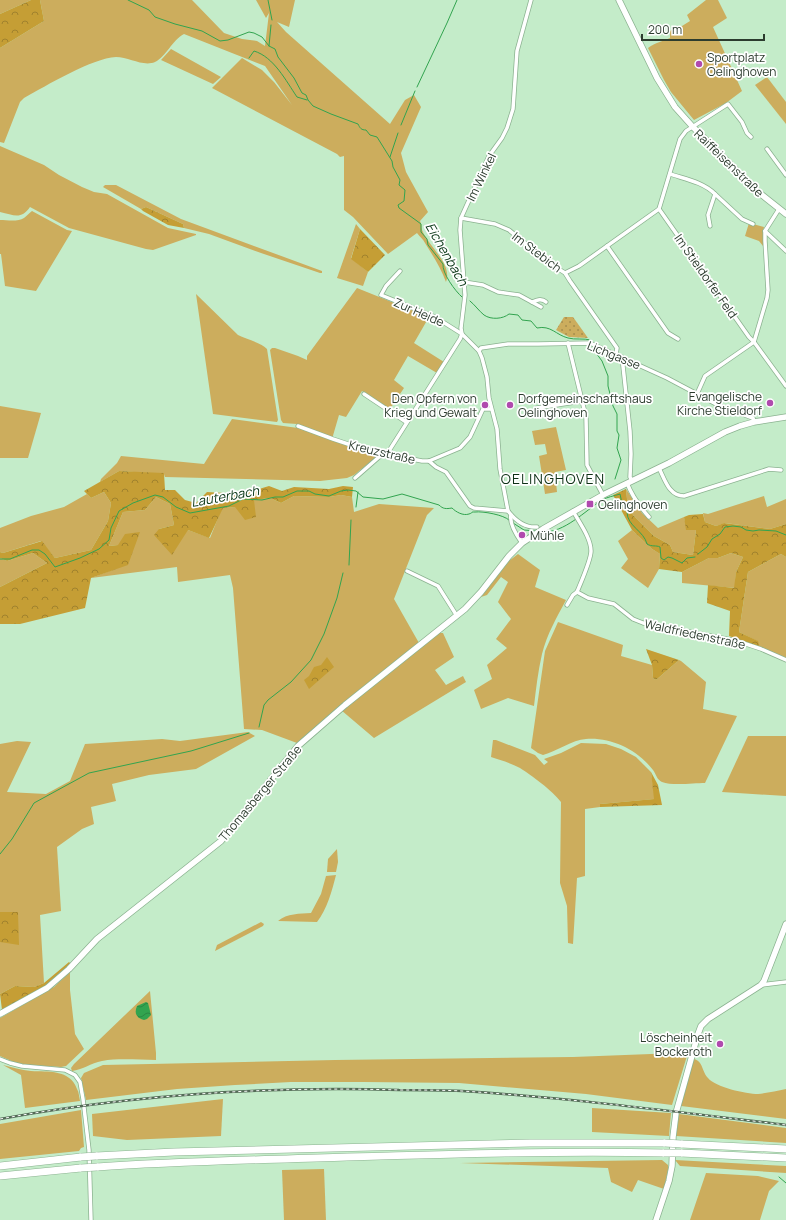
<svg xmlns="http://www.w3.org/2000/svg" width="786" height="1220" font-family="Manrope,sans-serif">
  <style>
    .green { fill: #ccad5d }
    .forest { fill: url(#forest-crowns) }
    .park { fill: url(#park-dots) }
    .water { fill: url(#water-waves) }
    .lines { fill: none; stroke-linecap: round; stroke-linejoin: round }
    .stream { stroke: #32a44f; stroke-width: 1 }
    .street-casing { stroke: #8bb290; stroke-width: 5 }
    .secondary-casing { stroke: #8bb290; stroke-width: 7 }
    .highway-casing { stroke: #8bb290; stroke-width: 8 }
    .street { stroke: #fff; stroke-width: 3.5 }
    .secondary { stroke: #fff; stroke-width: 5.5 }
    .highway { stroke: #fff; stroke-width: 7 }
    .rail-casing { stroke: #536a56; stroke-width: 2.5 }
    .rail { stroke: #fff; stroke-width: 1; stroke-dasharray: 3; stroke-linecap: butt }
    .highway-bridge-casing { stroke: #8bb290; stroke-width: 8; stroke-linecap: butt }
    .highway-bridge { stroke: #fff; stroke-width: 7 }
    .poi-dot { fill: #b04aae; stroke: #fff; stroke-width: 1.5 }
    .labels { text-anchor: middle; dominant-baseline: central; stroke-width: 3.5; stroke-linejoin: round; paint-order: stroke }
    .poi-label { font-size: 12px; fill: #2c3c2e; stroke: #fff; text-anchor: start }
    .street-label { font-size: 12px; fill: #2c3c2e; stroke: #fff }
    .water-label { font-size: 13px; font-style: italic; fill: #053312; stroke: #fff }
    .quarter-label { font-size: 14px; letter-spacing: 1px; fill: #0e3116; stroke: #fff }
  </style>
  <defs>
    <pattern id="forest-crowns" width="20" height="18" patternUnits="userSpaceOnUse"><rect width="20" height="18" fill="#c59e35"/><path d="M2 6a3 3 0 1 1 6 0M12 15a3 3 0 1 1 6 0" fill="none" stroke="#a0822d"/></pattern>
    <pattern id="park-dots" width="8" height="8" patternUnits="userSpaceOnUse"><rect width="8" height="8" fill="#ccad5d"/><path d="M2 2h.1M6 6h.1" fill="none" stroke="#a68e4d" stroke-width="1.8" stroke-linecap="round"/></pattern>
    <pattern id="water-waves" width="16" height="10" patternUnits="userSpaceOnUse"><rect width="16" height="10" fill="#32a44f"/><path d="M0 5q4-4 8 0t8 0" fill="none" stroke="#2b8742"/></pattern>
  </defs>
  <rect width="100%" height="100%" fill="#c4ecc9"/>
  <g class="green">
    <path d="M0,0H31L0,14Z"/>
    <path d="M40,0H192L224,33L242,39L257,41L265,46L269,13L266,18L256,0H295L289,27L277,22L286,32L390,124L405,100L414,95L421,107L401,153L406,172L428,212L420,221C422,224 421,227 422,230C428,246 453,264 446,282C441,268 433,256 425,243C423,239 420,237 417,233L388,254L353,217L344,210V156L340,157L337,154L212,88L242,58L262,70L274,82L292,105L265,66L184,34C172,40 166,57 155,62C143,67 129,57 116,57C92,58 46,86 24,98L20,102L4,143L0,142V48L44,21Z"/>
    <path d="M706,0H718L727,18L713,27L742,91L726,103L694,120L671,92L664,80L648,48C656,42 662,42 670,38V31L677,26H682L690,21L687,15Z"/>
    <path d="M171,49L221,77L213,84L161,60Z"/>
    <path d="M767,77L786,102V124L755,85Z"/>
    <path d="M0,146L44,165L59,175L82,187L94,192L107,194L168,228L196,234V235L153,250L146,249L69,228L30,207C21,220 14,215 0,212Z"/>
    <path d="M105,185H116L181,219L322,271V273H320L261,253L209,234L184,228L183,224L146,207L141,209L103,187Z"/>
    <path d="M32,211L67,230L72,231L36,291L5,286L1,254H0V220C7,220 18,222 24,218C27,216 29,213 32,211Z"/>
    <path d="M749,223L764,227L763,232V246L759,241L745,236Z"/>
    <path d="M356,224L360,229L351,258L368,272L363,286L337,278Z"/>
    <path d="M357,288L429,317L414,343L444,362L437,373L408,356L394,380L404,388L390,409L362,391L346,417L339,415L332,439L297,424L283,423L281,420L270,350L272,348H275L298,356L307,360V356Z"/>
    <path d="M196,294L238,335C246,339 262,343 267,349L278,420L277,422L213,414Z"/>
    <path d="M0,406L41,413L28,458H0Z"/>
    <path d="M232,419L298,428L375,454L376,456L374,459L354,475L347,478L320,481L165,477L164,474L119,471L100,482L101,479L117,463L121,456L204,464Z"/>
    <path d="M556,427L566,470L555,472L557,492L545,494L539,456L547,454L545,444L535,445L532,431Z"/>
    <path d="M626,489L642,513L658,528L684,517L687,530H696L693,555L673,552L670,545L654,536L633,515L627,499Z"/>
    <path d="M104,492L111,503L108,521L91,550L55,558L41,541L3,553L0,552V528L31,516L64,507L87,494L91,498Z"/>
    <path d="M341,495L352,497L354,512L379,504L434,508L427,515L394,599L419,643L340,706L297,743L262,730L244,729L233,588L230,575L178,582L177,567L91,578L128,564L118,545L109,546L123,512L145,510L156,497L170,504L174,525L159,529L188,530L210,538L222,508L235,507L254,500L270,498L281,503L294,496L329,497Z"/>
    <path d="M764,496L767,507L786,499V524L770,529L725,523L716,526L705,522L703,513L708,514Z"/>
    <path d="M632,530L652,549L660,554L659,569L648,588L621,568L628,559L618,541Z"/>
    <path d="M33,553L47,563L0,587V558L7,561Z"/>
    <path d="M731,553L743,557L736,572L735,588L682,583V572L709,558H718Z"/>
    <path d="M518,554L540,570L535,587L566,600C557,617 547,634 542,654C538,671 536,689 534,706L508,698L481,709L474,690L492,679L487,665L507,648L496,639L511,619L498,602L508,582L501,577L487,595L481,597L509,561Z"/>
    <path d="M781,554L786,557V659L760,647L757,641L739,632L748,572Z"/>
    <path d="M558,622L623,645L621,656L652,665L653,678L656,680L679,660L681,661L706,682L703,709L737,716L705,783C694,783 672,786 662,782C657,780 656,774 653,770C638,750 611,737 586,739C572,740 557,751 543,755L538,753L531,748L545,651Z"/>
    <path d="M439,633H443L454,657L435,670L446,685L463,676L466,682L374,738L341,710Z"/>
    <path d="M248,732L255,736L196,769L149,775L112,784L116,801L91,807L94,824L82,829L57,847L61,911L40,915L44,983L34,987L15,986L0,994V744L17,741L31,742L7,792L46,794L70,781L85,744L162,739L180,741Z"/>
    <path d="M748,736H786V796L722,792Z"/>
    <path d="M493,740H496L535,755L544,765L548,762L544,759L561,753L581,743L606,744L621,749L636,757L651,772L655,799L600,804V807L585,809V876L577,878L573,944L568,943L567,906L560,883L561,802C553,791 531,775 520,768C511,763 500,760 491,757Z"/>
    <path d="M337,849L338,862L336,872H327L328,859Z"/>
    <path d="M336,875C332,891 327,909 317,922L278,921C287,913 300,914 311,913L321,894L326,876Z"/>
    <path d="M261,922L264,924L263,926L215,951L217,945Z"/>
    <path d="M70,972V990L75,1034L84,1049L66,1066L61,1067L30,1065L16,1063L0,1056V1018L54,987Z"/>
    <path d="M150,991L156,1053V1060C138,1060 119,1058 102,1061C91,1063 82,1070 72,1071L71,1068L74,1064Z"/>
    <path d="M677,1053L687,1056L672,1105L586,1094L459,1083L364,1082H291L235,1085L177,1089L86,1100L81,1078L84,1073L103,1065L335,1060L573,1057Z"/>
    <path d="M694,1059C703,1061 702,1072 708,1078C715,1087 746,1094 758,1094C767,1093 777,1091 786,1089V1119L681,1106Z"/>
    <path d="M3,1065C12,1067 21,1070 31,1071C48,1072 70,1069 77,1089C79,1092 79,1097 80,1101L25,1108L21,1075Z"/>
    <path d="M223,1099L221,1136L127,1140L93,1136L92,1114Z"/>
    <path d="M592,1108L671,1113L669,1136L592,1132Z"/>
    <path d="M81,1110L84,1147L81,1148L79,1151L0,1159V1124Z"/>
    <path d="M679,1114L786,1128V1143L676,1136Z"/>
    <path d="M662,1160L668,1165V1170L664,1189L638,1180L632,1192L611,1182L608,1168L460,1163Z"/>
    <path d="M675,1160L786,1166V1173L680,1166Z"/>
    <path d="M324,1169L326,1220H284L282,1170Z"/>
    <path d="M706,1173L758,1176L779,1181L769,1191L760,1220H690Z"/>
  </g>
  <g class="forest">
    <path d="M31,0H40L44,21L0,48V14Z"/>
    <path d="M146,207L183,224L184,228L168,225L143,211L141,209Z"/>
    <path d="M360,229L385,255L368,272L351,259Z"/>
    <path d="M119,471L164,473L165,490H175L185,500L196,503L207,492L243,494L269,486L282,491L294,487L329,489L343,486L353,487L352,497L341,495L329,497L294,496L281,503L270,498L254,500L256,517L245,520L235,507L223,508L209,538L188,530L172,555L154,535L159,529L174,525L170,504L156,497L145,510L123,512L109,546L118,545L125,534L140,532L128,565L91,578L85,608L20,624H0V587L47,563L33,553L7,561L0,558V552L3,553L42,541L55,558L91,550L108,521L111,503L104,492L91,498L84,491Z"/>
    <path d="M626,489L627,499L633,515L654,536L670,545L673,552L693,555L696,530H686L684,517L689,515L703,514L705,522L716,526L724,523L770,529L786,524V557L781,554L748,572L739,632L758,641L760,647L729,636L730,611L707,603L708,585L734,588L736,572L743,557L731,553L718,558H709L682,572L659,569L660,554L652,549L632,530L613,495Z"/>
    <path d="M646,649L679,660L656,680L653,678L652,665Z"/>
    <path d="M327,657L334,667L309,689L304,680L309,676L314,667L321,665Z"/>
    <path d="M651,772L658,785L662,805L600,807V804L654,799Z"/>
    <path d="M0,912H18L19,945L0,942Z"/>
    <path d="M69,962L71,964L52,982L2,1010L0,994L15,986L34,987L44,983Z"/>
  </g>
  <path class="park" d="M564,317H573L588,338L569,337L556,330Z"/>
  <path class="water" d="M146,1002L148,1003L151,1015L147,1019L144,1020C136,1018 134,1013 137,1006Z"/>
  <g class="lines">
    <g class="stream">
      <path d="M128,0L149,10L155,17L175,24L202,31L220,41L228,40L249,32L254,33L262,37L269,46L275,49L278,57L294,78L302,93L306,95L308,100L313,106L331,114L358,124C360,128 361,130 366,130L370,135L377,137L392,161L393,167L400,180L399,185L405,190L404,201L398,205L399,208L417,221L421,224V232L427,239L428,245L443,264C442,273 455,291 462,297"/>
      <path d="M268,0L272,20"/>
      <path d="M269,46L271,25"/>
      <path d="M249,58L254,51C274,57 286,81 297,97L307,100"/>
      <path d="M417,87L447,23L457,0"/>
      <path d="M401,125L415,91"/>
      <path d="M390,157L398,133"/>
      <path d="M470,301C475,305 479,311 484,315C491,320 503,319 509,314L518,315L522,320L531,321L537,328C551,325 556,335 568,338C575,340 583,338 591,340"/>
      <path d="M593,349L602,361L608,376V386L613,406L617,414V431L619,435L617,448L621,460L615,479"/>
      <path d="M356,507L358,492"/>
      <path d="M513,523L524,530L536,531"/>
      <path d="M543,532C564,533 585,511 602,500C607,497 614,496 620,494L623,508L627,512C627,526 644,531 647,544C652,547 656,545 660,547L661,558L664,560L668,557L672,558L682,563L687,558L695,557"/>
      <path d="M698,554L707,547L712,539L720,534L725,527L733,526L741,527L746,530L753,531L759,530L776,531L786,535"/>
      <path d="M0,559H10L32,550H39L45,554L55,567L80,558L99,549L109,540L111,528L119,511L133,503L155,495L163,497L176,507L190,513L229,506L243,499L262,500L275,497H283L297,491H309L315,494L329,496L341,491L348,490L356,491L363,497L383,499L402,494L439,505C443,509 446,509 452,508C456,512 463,516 469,514C475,512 469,512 475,512C483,511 504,515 509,520"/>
      <path d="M349,565L351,520"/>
      <path d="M259,727L264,705L268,700L291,682L311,660L324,634L337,598L343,573"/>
      <path d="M0,854L12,839L34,803L89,773L191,751L249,733"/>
      <path d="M779,1177L786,1183"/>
    </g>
    <defs>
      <g id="street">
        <path d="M767,149L786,175"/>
        <path d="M670,174C685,179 703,182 715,194L708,215L710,226"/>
        <path d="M715,194L742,219L753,224"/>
        <path d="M659,209L749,337L754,342L786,386"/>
        <path d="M461,218L495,224L509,230L549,263L565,273L570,281L617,348L616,354"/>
        <path d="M765,231L786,251"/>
        <path d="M607,246L668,333L678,339"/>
        <path d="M400,271L386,286L381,295L435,317L462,334L479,351L482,358L487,377L489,398L497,429L500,469L508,511C515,520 525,528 537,527"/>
        <path d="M565,273L579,266L659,209L680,139L686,131L728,104L742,122L747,133L751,137"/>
        <path d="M464,282L483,285L498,292L519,295L541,307"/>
        <path d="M532,302C537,300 542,298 546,302"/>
        <path d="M754,342L767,298L768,290L765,241V231L779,209"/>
        <path d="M568,343L586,417L587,465L603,495"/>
        <path d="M479,351L481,348L508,344H538L590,343L667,378L716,404L750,417L753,418L754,422"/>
        <path d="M622,357L630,431L631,454L630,477L632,481"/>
        <path d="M364,394L406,422"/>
        <path d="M697,394L705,376L754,342"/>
        <path d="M537,408L582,401"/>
        <path d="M298,426L333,439L375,453L387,454L422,461H429L460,448L470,437L483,409H491"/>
        <path d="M429,461L436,467L446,472L470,506L474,508L508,511"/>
        <path d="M659,468C665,480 669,496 684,496L769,469L781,470"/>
        <path d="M355,478L379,457L387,454L460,339L462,334L461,328L465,295L460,230L461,218L489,156L502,138L507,128L513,109L517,51L531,0"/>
        <path d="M627,483C632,496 640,507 649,517"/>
        <path d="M573,511C579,522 591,538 591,551C591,560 581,582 577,592L588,598L614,604L633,619L643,623L737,641L761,649L786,660"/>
        <path d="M511,515C509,524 517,536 522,543"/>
        <path d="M407,571L438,586L457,616"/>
        <path d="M567,605L573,595L577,592"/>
        <path d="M761,985L786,982"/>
        <path d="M0,1059L10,1063L22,1066L65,1070L75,1075L80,1082L83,1099L89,1150L91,1220"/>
      </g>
      <g id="secondary">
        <path d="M619,0L657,78L675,107L692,126L757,191L786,214"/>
        <path d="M0,1014L47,988L69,969L97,939L221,841L298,746L345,705L465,609L481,592L509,556L522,543L543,529L603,495L669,463L725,432L740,426L754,422L786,417"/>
        <path d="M656,1220L669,1181L672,1166L673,1137L676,1113L698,1034L701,1026L708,1019L761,985L764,981L786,924"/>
      </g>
      <g id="highway">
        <path d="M681,1144L786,1149"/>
        <path d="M681,1153L786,1158"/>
        <path d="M96,1156L174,1152L530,1143H665"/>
        <path d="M0,1166L81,1157"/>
        <path d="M97,1167C180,1161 264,1160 347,1157C453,1154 559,1151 664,1153"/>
        <path d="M0,1176L81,1168"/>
      </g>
    </defs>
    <use href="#street" class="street-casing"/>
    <use href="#secondary" class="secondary-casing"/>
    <use href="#highway" class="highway-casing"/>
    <use href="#street" class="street"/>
    <use href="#secondary" class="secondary"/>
    <use href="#highway" class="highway"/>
    <defs>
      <path id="rail" d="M0,1119C131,1095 266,1086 399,1090C420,1090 441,1090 462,1091C571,1098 678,1112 786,1125"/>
    </defs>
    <use href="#rail" class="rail-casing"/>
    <use href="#rail" class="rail"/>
    <defs>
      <g id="highway-bridge">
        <path d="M665,1143L681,1144"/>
        <path d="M664,1153H681"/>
        <path d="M81,1157L96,1156"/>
        <path d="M81,1168L97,1167"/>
      </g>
    </defs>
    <use href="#highway-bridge" class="highway-bridge-casing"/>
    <use href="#highway-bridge" class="highway-bridge"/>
  </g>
  <g class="poi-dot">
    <circle cx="699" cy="64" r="4"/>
    <circle cx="770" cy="403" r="4"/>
    <circle cx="485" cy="405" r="4"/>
    <circle cx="510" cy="405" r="4"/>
    <rect x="586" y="500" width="8" height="8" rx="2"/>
    <circle cx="522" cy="535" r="4"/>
    <circle cx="720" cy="1044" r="4"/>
  </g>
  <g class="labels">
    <g class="poi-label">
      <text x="707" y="57">Sportplatz<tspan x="707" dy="14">Oelinghoven</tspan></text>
      <text x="762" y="396" text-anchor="end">Evangelische<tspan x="762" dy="14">Kirche Stieldorf</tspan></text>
      <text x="477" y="398" text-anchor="end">Den Opfern von<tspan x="477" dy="14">Krieg und Gewalt</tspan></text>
      <text x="518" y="398">Dorfgemeinschaftshaus<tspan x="518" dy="14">Oelinghoven</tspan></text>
      <text x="598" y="504">Oelinghoven</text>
      <text x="530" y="535">Mühle</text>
      <text x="712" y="1037" text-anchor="end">Löscheinheit<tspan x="712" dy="14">Bockeroth</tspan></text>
    </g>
    <g class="street-label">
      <text transform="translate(729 163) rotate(44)">Raiffeisenstraße</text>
      <text transform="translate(481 177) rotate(-64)">Im Winkel</text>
      <text transform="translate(537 252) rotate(37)">Im Stebich</text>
      <text transform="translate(706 276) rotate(55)">Im Stieldorfer Feld</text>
      <text transform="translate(419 312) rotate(24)">Zur Heide</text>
      <text transform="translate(614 355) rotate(22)">Lichgasse</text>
      <text transform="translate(382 452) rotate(13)">Kreuzstraße</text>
      <text transform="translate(695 634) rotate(12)">Waldfriedenstraße</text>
      <text transform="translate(260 793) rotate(-50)">Thomasberger Straße</text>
    </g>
    <g class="water-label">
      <text transform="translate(447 254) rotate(60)">Eichenbach</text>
      <text transform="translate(225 496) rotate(-10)">Lauterbach</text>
    </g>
    <g class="quarter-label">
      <text x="553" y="478">OELINGHOVEN</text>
    </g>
  </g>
  <path d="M642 34v6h122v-6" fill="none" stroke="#2c3c2e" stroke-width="2"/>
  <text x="648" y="34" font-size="12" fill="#2c3c2e" stroke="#ffffff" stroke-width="3" paint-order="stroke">200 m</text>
</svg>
